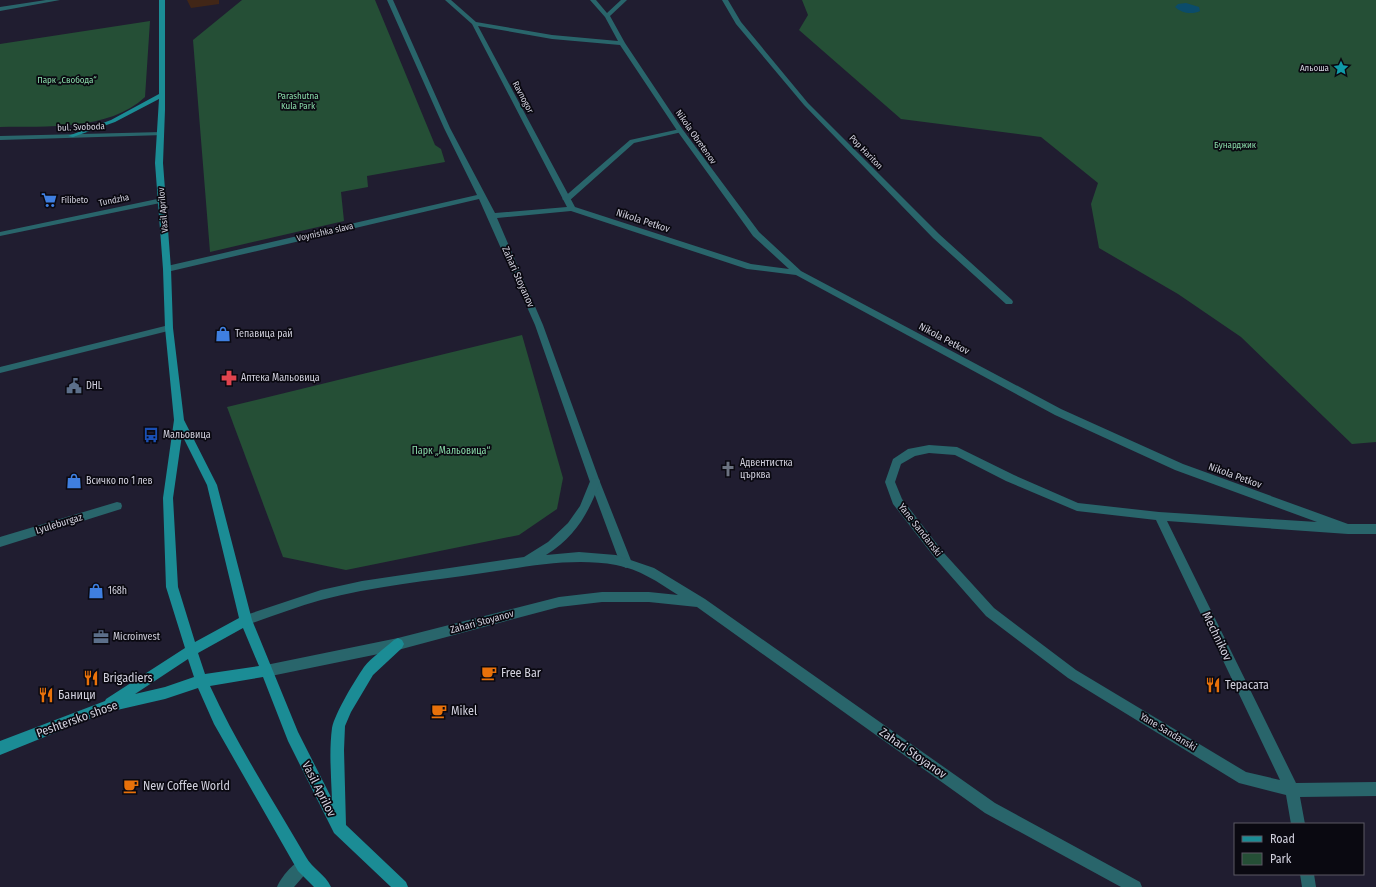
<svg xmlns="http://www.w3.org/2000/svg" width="1376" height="887" font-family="'Fira Sans Condensed',sans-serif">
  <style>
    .green { fill: #254f36 }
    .water { fill: #0b4c6a }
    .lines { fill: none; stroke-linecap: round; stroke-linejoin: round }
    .pedestrian { fill: #29656b; fill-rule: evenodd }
    .minor { fill: #29656b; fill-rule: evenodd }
    .tertiary { fill: #29656b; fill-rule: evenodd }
    .secondary { fill: #1b8c95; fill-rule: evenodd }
    .shaded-wall { fill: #412617 }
    .labels { text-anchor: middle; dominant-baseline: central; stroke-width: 3.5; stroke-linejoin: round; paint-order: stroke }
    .far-poi-label { font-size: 9px; fill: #d1d0dd; stroke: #0a0911; text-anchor: end }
    .far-park-label { font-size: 9px; fill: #89dba9; stroke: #0a0911 }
    .far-street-label { font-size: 9px; fill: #d1d0dd; stroke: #0a0911 }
    .street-label { font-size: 10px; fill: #d1d0dd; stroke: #0a0911 }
    .poi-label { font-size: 10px; fill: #d1d0dd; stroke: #0a0911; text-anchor: start }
    .park-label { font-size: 10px; fill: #89dba9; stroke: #0a0911 }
    .near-street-label { font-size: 12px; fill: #d1d0dd; stroke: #0a0911 }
    .near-poi-label { font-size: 12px; fill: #d1d0dd; stroke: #0a0911; text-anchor: start }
  </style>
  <rect width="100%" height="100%" fill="#201d30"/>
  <g class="green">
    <path d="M242,0H375L435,145L441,149L445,162L367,176L368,187L341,192L344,221L210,252L193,40Z"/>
    <path d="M802,0H1376V442L1352,444L1241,337L1178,294L1099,248L1091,204L1098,183L1041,137L901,119L799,30L808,15Z"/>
    <path d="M150,21L145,97C109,131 45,126 0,127V44Z"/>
    <path d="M522,335L563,478L557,509L519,535L346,570L283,557L227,407Z"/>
  </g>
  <path class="water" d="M1186,3L1199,7L1200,11C1192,15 1181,13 1175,7L1178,4Z"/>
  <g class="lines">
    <path class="pedestrian" d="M680,129L683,131L682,132L634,143L569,201H566L562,199L630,140Z"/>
    <g class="minor">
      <path d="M46,0H60L0,11V7Z"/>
      <path d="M387,0H393L450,128L495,213L567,207L472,24L445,0H451L476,22L552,35L618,41L605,17L590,0H596L607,13L621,0H627L610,16L625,43L683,130L759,232L801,271L1061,409L1183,464L1348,524H1376V534H1348L1167,521L1296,783L1376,782V796L1300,797L1305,824H1291L1286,795L1239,783L1068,678L986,616L935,558L893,504L885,482L893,459L908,449L929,445L957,447L1014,475L1078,503L1159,512L1317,522L1175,470L1055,415L796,275L747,269L571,211L497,218L543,325L600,482L632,563L630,566L626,568L622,566L620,563L590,482L535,325L479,199L167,272L164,271L163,269L167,266L477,195L444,128ZM478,26L552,39L620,45L678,132L753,236L789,269L751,264L575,207ZM929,453L955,455L1006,481L1077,511L1156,520L1280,780L1246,772L1076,670L994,608L943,552L902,499L895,482L901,464L915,456Z"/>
      <path d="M722,0H728L741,22L808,103L939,234L1012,300L1013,302L1012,304H1006L933,238L804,105L736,24Z"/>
      <path d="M162,198L166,200L165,202L0,236V232Z"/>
      <path d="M169,325L172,326L173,328L172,330L0,373V367Z"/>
      <path d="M117,502L121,503L122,506L121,509L0,547V537Z"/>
      <path d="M303,859L308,861L310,866L308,871L294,887H277C281,877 293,863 303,859Z"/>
      <path d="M1300,874H1314L1316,887H1302Z"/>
    </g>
    <g class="tertiary">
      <path d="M162,132L164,133V135L0,140V136Z"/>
      <path d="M595,478L599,479L600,482C588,514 576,536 546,555L579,552L616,555L654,568L705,599L995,803L1140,882L1142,887H1121L985,813L697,607L649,602H602L559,607L398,650L266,677L262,675L260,671L262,667L266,665L398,638L559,597L602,592H649L678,595C658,582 639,569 616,565C572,557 526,567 483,573C429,581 373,586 321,600C296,607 271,617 246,625L242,624L240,620L242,616L246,615L321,590L362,581L524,557L548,542L568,523L580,506L591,479Z"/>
    </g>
    <path class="secondary" d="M159,0H165V110L163,163L171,269L173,328L184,420L217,485L252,620L298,732L332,799C331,775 329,751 332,728C335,713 355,680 364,667C372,657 384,649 394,640L398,638L402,640L404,644L402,648L373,675L351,712L345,726L344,750L346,825L406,882L408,887H391L334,833L288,741L263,677L210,686C237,745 273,800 306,857C312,868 326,875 331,887H314L298,871L214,724L198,688L165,699L104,713L0,755V741L105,701L106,699L185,648L166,587L163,498L174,420L165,328L163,269L155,163L159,99L115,122L73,137L68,136L111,120L159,94ZM182,435L207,485L239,618L195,642L178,587L173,498ZM243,628L259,666L205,674L198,653ZM188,659L194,677L165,687L135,694Z"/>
  </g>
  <path class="shaded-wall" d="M187,0H219V4L191,8Z"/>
  <defs>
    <symbol id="sight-bare" viewBox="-9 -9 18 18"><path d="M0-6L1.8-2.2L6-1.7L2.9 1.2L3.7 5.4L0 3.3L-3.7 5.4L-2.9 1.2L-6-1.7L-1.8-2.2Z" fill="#0f9aa8" stroke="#0a0911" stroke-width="2.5" paint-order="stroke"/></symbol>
    <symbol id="supermarket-bare" viewBox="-9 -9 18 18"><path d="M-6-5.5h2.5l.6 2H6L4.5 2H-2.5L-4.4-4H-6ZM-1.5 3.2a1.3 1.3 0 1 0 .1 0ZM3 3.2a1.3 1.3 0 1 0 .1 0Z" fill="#3f7fe0" stroke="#0a0911" stroke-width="2.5" paint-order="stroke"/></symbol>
    <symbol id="shop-bare" viewBox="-9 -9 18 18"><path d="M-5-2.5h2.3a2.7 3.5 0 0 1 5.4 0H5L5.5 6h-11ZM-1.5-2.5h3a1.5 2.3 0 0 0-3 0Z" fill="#3f7fe0" stroke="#0a0911" stroke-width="2.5" paint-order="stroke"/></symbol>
    <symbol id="pharmacy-bare" viewBox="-9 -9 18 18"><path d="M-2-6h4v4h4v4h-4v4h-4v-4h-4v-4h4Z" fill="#e0444e" stroke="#0a0911" stroke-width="2.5" paint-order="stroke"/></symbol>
    <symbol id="civic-bare" viewBox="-9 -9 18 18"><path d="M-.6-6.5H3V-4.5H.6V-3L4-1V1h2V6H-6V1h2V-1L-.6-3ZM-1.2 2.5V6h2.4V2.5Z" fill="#5c6f8a" stroke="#0a0911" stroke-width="2.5" paint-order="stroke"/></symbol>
    <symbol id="bus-bare" viewBox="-9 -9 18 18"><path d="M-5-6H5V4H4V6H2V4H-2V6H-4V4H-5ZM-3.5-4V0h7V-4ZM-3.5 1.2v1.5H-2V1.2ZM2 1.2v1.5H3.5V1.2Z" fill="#1a4fb4" stroke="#0a0911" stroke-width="2.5" paint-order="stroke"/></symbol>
    <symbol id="church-bare" viewBox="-9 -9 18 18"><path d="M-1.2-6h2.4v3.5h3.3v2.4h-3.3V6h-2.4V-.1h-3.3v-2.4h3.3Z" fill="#6b7280" stroke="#0a0911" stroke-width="2.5" paint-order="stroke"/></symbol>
    <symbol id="office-bare" viewBox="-9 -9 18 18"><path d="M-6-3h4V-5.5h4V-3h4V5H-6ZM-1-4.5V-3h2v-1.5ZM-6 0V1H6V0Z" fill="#5c6f8a" stroke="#0a0911" stroke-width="2.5" paint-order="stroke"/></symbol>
    <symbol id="cafe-bare" viewBox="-9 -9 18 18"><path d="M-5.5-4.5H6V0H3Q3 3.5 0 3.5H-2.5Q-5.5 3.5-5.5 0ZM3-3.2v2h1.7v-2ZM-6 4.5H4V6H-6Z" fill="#e8710a" stroke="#0a0911" stroke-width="2.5" paint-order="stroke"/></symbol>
    <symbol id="restaurant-bare" viewBox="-9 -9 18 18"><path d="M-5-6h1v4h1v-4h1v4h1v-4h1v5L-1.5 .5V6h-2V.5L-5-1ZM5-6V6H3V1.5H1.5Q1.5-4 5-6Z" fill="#e8710a" stroke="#0a0911" stroke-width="2.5" paint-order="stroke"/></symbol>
  </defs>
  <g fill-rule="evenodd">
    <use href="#sight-bare" x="1330" y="57" width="22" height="22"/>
    <use href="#supermarket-bare" x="38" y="189" width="22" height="22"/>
    <use href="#shop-bare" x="212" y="323" width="22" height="22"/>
    <use href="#pharmacy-bare" x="218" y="367" width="22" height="22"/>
    <use href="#civic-bare" x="63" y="375" width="22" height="22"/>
    <use href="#bus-bare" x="140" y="424" width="22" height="22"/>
    <use href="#church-bare" x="717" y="458" width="22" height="22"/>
    <use href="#shop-bare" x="63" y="470" width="22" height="22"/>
    <use href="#shop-bare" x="85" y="580" width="22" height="22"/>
    <use href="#office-bare" x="90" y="626" width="22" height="22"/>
    <use href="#cafe-bare" x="478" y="662" width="22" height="22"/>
    <use href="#restaurant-bare" x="80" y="667" width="22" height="22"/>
    <use href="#restaurant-bare" x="1202" y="674" width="22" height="22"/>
    <use href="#restaurant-bare" x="35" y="684" width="22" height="22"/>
    <use href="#cafe-bare" x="428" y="700" width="22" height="22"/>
    <use href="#cafe-bare" x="120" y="775" width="22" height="22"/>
  </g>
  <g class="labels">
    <g class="far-poi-label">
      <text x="1329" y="68">Альоша</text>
      <text x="61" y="200" text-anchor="start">Filibeto</text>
    </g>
    <g class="far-park-label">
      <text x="67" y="80">Парк „Свобода“</text>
      <text x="298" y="96">Parashutna<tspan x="298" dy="10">Kula Park</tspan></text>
      <text x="1235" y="145">Бунарджик</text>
    </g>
    <g class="far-street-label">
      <text transform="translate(523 97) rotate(62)">Ravnogor</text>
      <text transform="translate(81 127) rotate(-2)">bul. Svoboda</text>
      <text transform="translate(696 137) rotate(55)">Nikola Obretenov</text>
      <text transform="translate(866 152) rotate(46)">Pop Hariton</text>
      <text transform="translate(114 200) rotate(-12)">Tundzha</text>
      <text transform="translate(163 210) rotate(-95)">Vasil Aprilov</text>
      <text transform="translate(325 232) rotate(-13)">Voynishka slava</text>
    </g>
    <g class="street-label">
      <text transform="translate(643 221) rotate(18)">Nikola Petkov</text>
      <text transform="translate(518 277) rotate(66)">Zahari Stoyanov</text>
      <text transform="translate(944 339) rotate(28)">Nikola Petkov</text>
      <text transform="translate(1235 476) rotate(20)">Nikola Petkov</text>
      <text transform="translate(59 524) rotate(-17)">Lyuleburgaz</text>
      <text transform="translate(920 530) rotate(52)">Yane Sandanski</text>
      <text transform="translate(482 622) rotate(-15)">Zahari Stoyanov</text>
      <text transform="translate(1168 732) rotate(31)">Yane Sandanski</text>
    </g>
    <g class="poi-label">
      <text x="235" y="334">Тепавица рай</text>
      <text x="241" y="378">Аптека Мальовица</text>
      <text x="86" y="386">DHL</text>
      <text x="163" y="435">Мальовица</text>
      <text x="740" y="463">Адвентистка<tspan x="740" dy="12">църква</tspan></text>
      <text x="86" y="481">Всичко по 1 лев</text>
      <text x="108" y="591">168h</text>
      <text x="113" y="637">Microinvest</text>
    </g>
    <g class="park-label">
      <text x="451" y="451">Парк „Мальовица“</text>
    </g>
    <g class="near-street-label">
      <text transform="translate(1217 636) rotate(64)">Mechnikov</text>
      <text transform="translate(77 719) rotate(-20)">Peshtersko shose</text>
      <text transform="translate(913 753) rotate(35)">Zahari Stoyanov</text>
      <text transform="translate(319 789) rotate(63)">Vasil Aprilov</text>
    </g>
    <g class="near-poi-label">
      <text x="501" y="673">Free Bar</text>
      <text x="103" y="678">Brigadiers</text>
      <text x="1225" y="685">Терасата</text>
      <text x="58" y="695">Баници</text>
      <text x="451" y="711">Mikel</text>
      <text x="143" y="786">New Coffee World</text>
    </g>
  </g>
  <rect x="1234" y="823" width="130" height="52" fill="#0a0911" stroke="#5a5963"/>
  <rect x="1242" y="836" width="20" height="6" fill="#1b8c95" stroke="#5a5963"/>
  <text x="1270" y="843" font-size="12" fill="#d1d0dd">Road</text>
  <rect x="1242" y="853" width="20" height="12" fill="#254f36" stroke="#5a5963"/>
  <text x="1270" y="863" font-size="12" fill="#d1d0dd">Park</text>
</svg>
